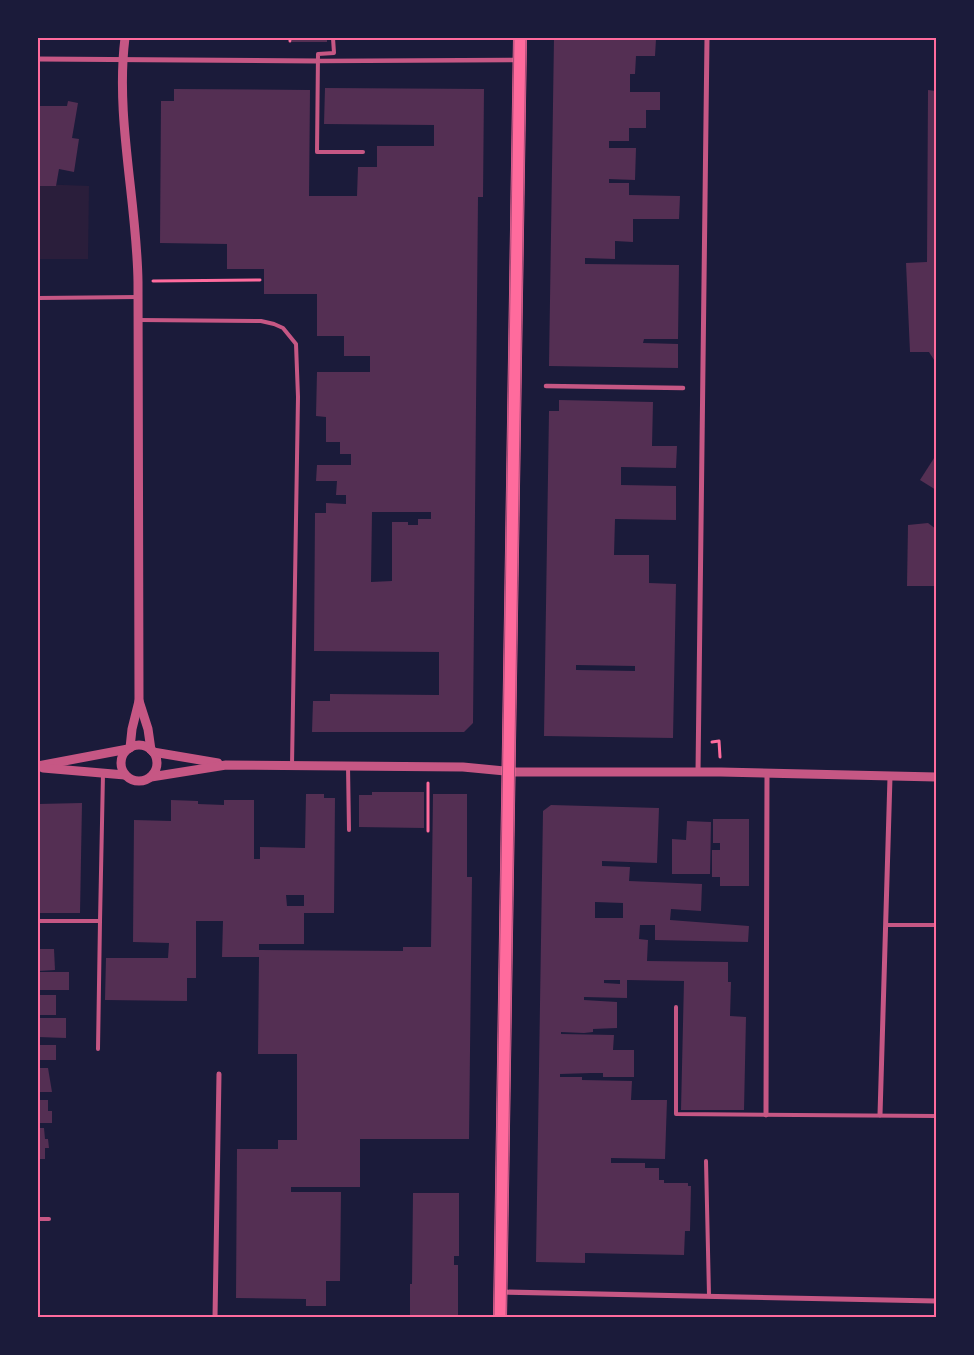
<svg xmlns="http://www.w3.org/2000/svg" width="974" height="1355" font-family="Roboto,sans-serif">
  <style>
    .green { fill: #2a1e3b }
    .building { fill: #542f53; fill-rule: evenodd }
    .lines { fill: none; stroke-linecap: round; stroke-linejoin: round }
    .path { stroke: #ff6b9d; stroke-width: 3 }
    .service { stroke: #c65784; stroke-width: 4 }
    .pedestrian { stroke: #c65784; stroke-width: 4.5 }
    .minor { stroke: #c65784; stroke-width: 5 }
    .tertiary { stroke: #c65784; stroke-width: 9 }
    .trunk { stroke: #ff6b9d; stroke-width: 14 }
    .tram { stroke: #a44b75; stroke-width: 1 }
    .neatline { fill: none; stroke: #ff6b9d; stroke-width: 2 }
  </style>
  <rect width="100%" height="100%" fill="#1b1b3a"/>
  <path class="green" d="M38,184L89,186L88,259H38Z"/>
  <g class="building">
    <rect x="292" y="38" width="35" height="4"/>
    <path d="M554,38L656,39L655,56H636L635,74H630V92H660V110H646V128H629V141H609V148H636L635,180L609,179V183H629V195L680,196L679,219H633V242L615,241V259L585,258V264L679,265L678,339H644L643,343L678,344V368L549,366Z"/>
    <path d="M325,88L484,89L483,197H478L473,723L464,732H312L313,701H330V694L439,695V652L314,651L315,513H326V503L346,504V495H336L337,481H316L317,465H351V454H340V442H326V417L316,416L317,372H370V356H344V336H317V294H264V269H227V244L160,243L161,101H174V89L310,90L309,196H357L358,167H377V146H434V125L324,124ZM372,512H431V519H418V525H408V522H392V581L371,582Z"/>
    <path d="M928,90L936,91V363L929,352H910L906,263L927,262Z"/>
    <path d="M68,101L78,103L72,138L79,139L74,172L59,169L56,186H38V106H67Z"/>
    <path d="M559,400L653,402L652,446H677L676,468L621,467V485L676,486V520L615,519L614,555H649V583L676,584L673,738L544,736L549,411H559ZM576,665L635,666V671L576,670Z"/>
    <path d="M936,455V490L920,480Z"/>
    <path d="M928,523L936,529V586H907L908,525Z"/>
    <path d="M372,792H424V828L359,827V795H372Z"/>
    <path d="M306,794H324V798H335L334,913H304V944H259V950L403,951V947H431L433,794H467V877H472L469,1139H360V1187H291V1192H341L340,1281H326V1306H306V1299L236,1298L237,1149H278V1140H297V1054H258L259,957H222L223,921H196V978H187V1001L105,1000L106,958H168L169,943L133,942L134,820L171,821V800L198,801V804L224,805V800H254V859H260V847L305,848ZM286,895H304V906H287Z"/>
    <path d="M82,803L80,913H38V804Z"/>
    <path d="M551,805L659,808L657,863L602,861V866L630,867L629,881L702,884L701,911L671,909L670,920L749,926L748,942L655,940V925H640L639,939L648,940L647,961L728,962V982H731L730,1016L746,1017L744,1110H681L684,981L627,980V998L584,997V1000L617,1002V1028L593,1029V1032L584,1033L561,1032V1034L614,1035L613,1050H634V1077H603V1073H591L560,1074V1077H582V1080L632,1081L631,1100H667L665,1159L611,1158V1163H645V1168H659V1180H664V1183H688V1186H691L690,1231H685L684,1255L585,1253V1263L536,1262L543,811ZM595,902L623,903V918H595ZM604,980H620V984L604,983Z"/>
    <path d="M713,819H749V886H720V877H712V850H720V843H713Z"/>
    <path d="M687,821L711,822L710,874H672V839L686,840Z"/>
    <path d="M38,949H54L55,970L38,971Z"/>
    <rect x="38" y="972" width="31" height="18"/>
    <rect x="38" y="995" width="18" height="20"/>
    <path d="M38,1018H66V1038L38,1037Z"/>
    <rect x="38" y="1045" width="18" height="15"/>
    <path d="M38,1068H48L52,1092H38Z"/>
    <path d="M38,1100H48V1111H52V1123H38Z"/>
    <path d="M38,1128H44L45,1139H48L49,1148H45V1159H38Z"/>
    <path d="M413,1193H459V1256H454V1265H458V1317L410,1316V1284H412Z"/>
  </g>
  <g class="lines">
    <g class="path">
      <path d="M290,41V38"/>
      <path d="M153,281L260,280"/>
      <path d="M712,742L719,741L720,757"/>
      <path d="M428,831V783"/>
    </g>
    <g class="service">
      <path d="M333,38L334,53L318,54L317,152H363"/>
      <path d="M38,298L138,297"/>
      <path d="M139,320L261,321L274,324L283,328L296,344L298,397L292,765"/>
      <path d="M348,766L349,830"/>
      <path d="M38,921H100L98,1049"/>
      <path d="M100,921L103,774"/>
      <path d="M886,925H936"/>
      <path d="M676,1007V1114L936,1116"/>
      <path d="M706,1161L709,1295"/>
      <path d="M38,1219H49"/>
    </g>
    <g class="pedestrian">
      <path d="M318,61L518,60"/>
      <path d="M546,386L683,388"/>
    </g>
    <g class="minor">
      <path d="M38,59L318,61"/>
      <path d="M698,772L707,38"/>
      <path d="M766,1115L767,773"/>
      <path d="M880,1115L890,777"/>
      <path d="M502,1292L936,1301"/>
      <path d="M215,1318L219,1074"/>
    </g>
    <g class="tertiary">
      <path d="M125,38C115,117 137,202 138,282L139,701L132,729L130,748"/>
      <path d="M139,701L148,729L151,750"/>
      <circle cx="139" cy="763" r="18"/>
      <path d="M153,752L218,763"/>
      <path d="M38,766L128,749"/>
      <path d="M43,768L125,775"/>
      <path d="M151,777L226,765L463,767L515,772H721L936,777"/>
    </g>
    <path class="trunk" d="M500,1318L520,38"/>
    <g class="tram">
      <path d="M494,1318L514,38"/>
      <path d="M506,1318L526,38"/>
    </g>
  </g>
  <rect width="974" height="1355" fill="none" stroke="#1b1b3a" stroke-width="78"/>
  <rect x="39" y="39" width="896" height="1277" class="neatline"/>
</svg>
